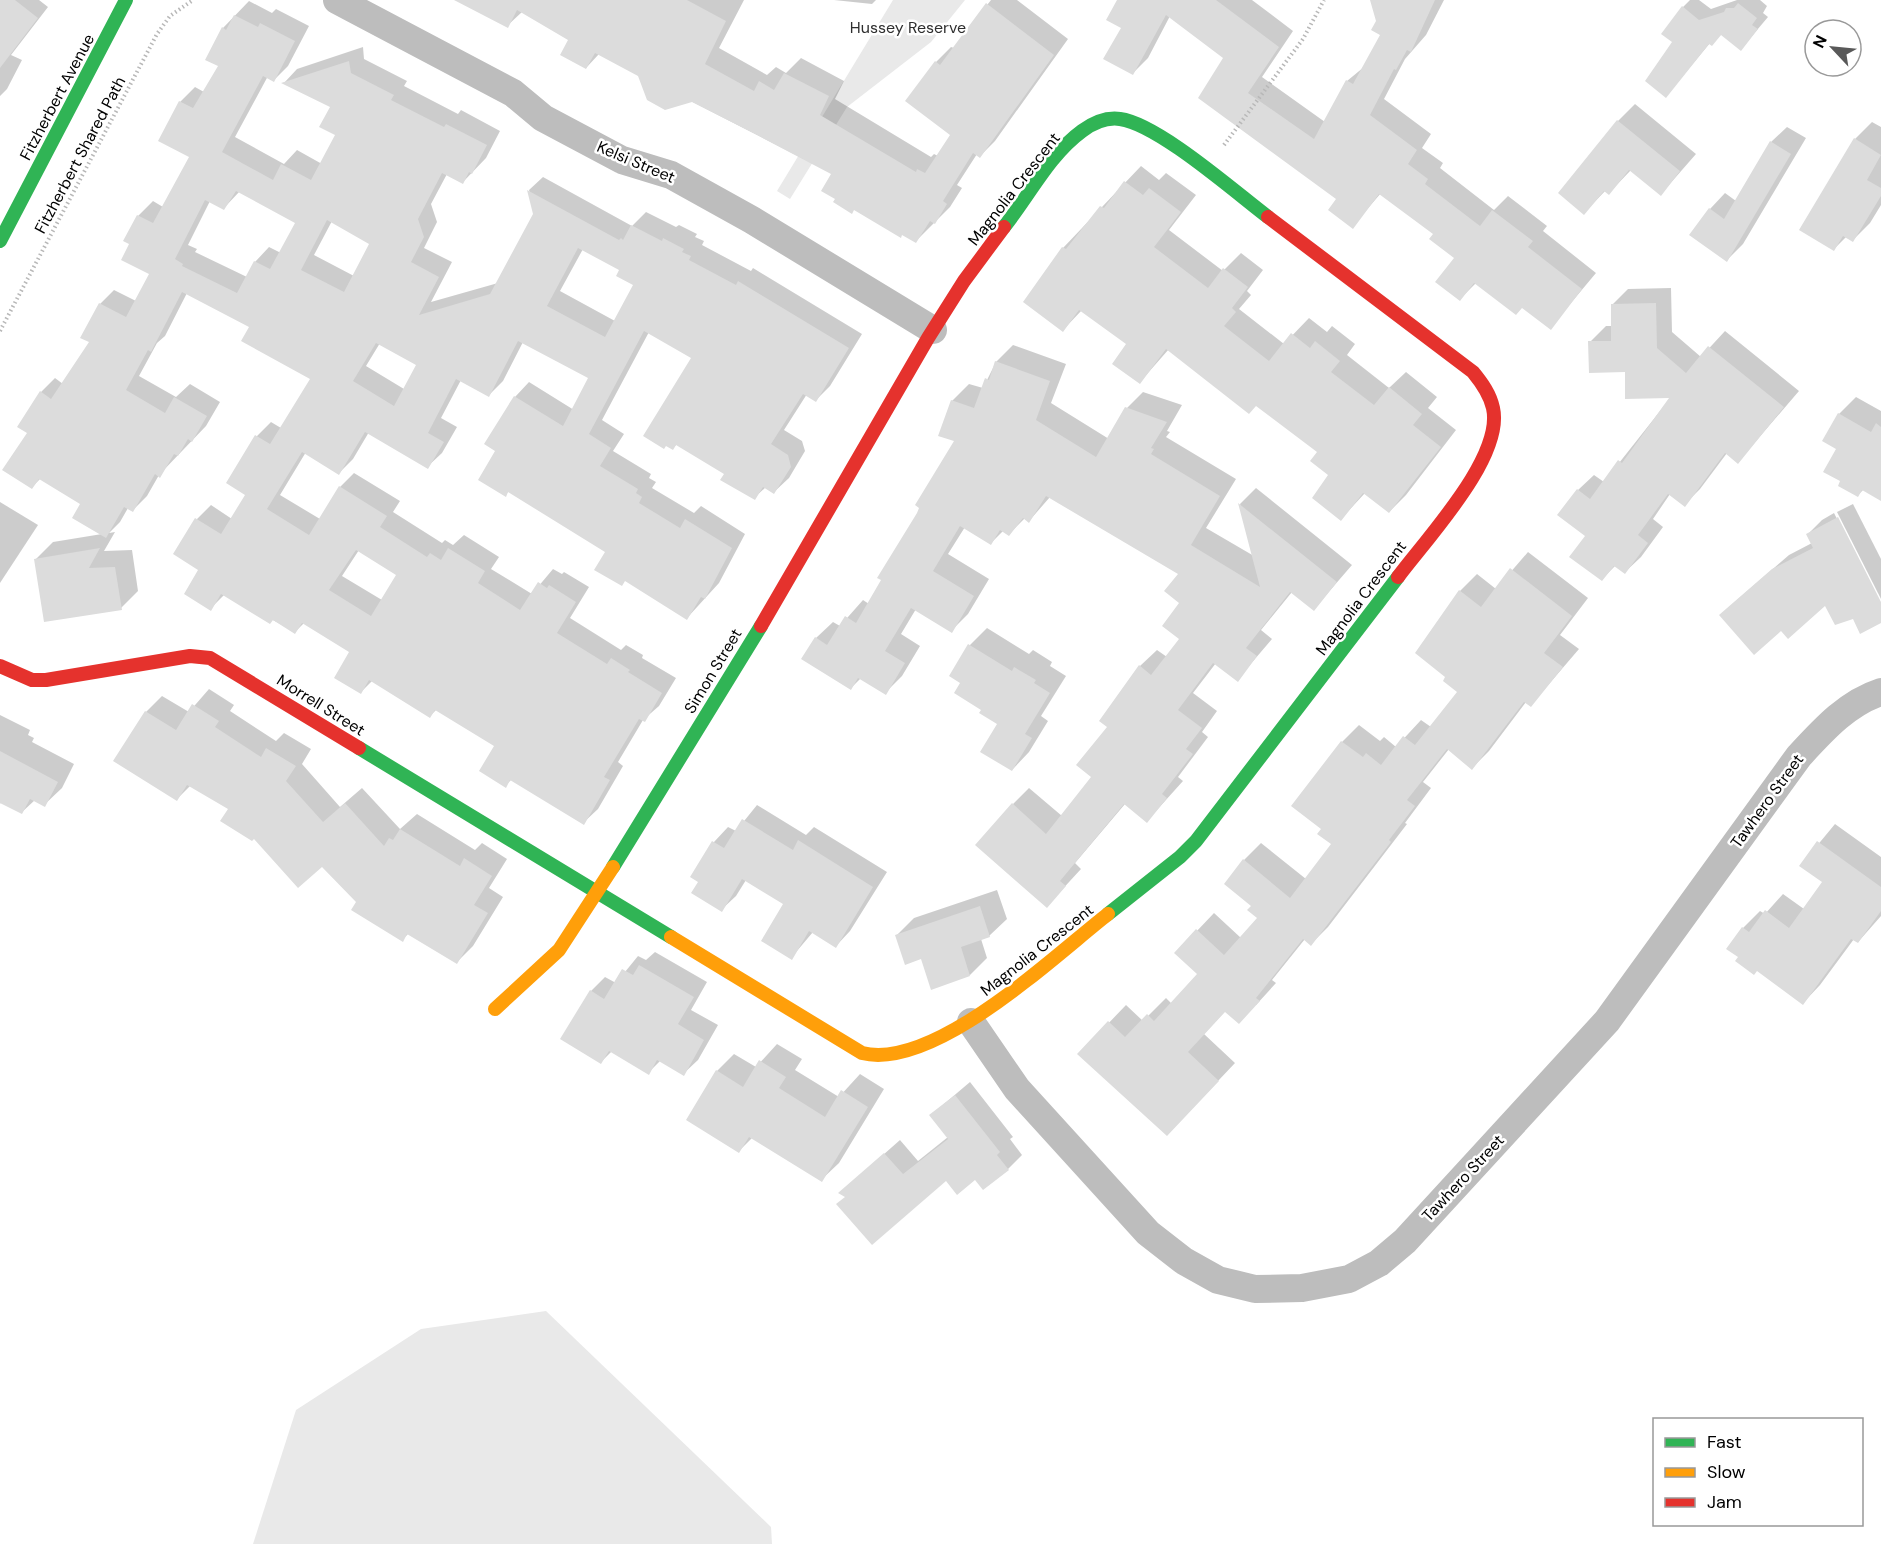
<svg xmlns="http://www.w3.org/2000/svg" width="1881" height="1544" font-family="'DM Sans',sans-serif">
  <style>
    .green { fill: #e9e9e9 }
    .shadow { fill: #0003; fill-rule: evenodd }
    .building { fill: #dcdcdc; fill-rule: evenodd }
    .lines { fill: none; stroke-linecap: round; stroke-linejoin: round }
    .path { stroke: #b8b8b8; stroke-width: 4; stroke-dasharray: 1.5 3; stroke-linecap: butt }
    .street { stroke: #bdbdbd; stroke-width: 28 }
    .fast { stroke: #30b455; stroke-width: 14 }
    .slow { stroke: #ff9f0a; stroke-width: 14 }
    .jam { stroke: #e5322d; stroke-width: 14 }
    .labels { text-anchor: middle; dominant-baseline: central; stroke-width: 5; stroke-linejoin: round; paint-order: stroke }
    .park-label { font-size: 16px; fill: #2e2e2e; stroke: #fff }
    .street-label { font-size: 16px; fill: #000; stroke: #fff }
  </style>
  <rect width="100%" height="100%" fill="#fff"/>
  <g class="green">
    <path d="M893,0H965L931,42L847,107L790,199L777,191Z"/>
    <path d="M546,1311L771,1527L772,1544H253L296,1410L421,1329Z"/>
  </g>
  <g class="shadow">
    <path d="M0,0H39L48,7L11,55L22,60L7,89L0,96Z"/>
    <path d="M471,0H744L719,48L767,75L776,67L786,73L801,58L844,81L835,99L931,157L934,154L938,156L952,134L936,62L951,47L954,48L991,0H1017L1068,39L995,141L980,156L977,154L957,185L962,188L950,207L916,241L833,174L599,54L586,68L570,39L522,12L507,26Z"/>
    <path d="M834,0H876L872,4Z"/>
    <path d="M1119,0H1252L1293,31L1262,77L1325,122L1347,81L1364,67L1382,34L1372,0H1444L1426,35L1405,59L1384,99L1431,134L1422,148L1443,163L1440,168L1494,210L1508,196L1547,226L1543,231L1596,273L1550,328L1523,306L1476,283L1460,299L1456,258L1435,233L1381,193L1352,227L1338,199L1200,98L1225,58L1170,16L1148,58L1133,73Z"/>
    <path d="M1690,0H1699L1711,9L1737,0H1760L1767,6L1763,13L1768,17L1741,49L1722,34L1710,43L1666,96L1674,42L1683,7Z"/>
    <path d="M249,1L272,13L276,9L309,26L288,66L274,80L268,76L235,137L284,164L297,150L322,164L337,135L332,106L284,83L297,69L363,47L364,59L407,81L404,86L458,114L461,110L500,131L486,158L463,182L447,174L431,204L437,222L424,248L452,262L431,302L498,283L535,214L529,190L543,177L632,226L646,212L676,227L679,225L697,234L695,237L704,241L702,245L751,271L753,268L862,334L830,386L816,400L807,394L784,430L802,441L805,451L789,478L774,492L766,487L754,498L726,473L677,444L673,448L693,357L649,332L602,420L624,434L613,451L651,474L649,478L656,482L652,488L694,513L701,506L745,534L719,583L687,618L607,551L509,491L505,495L498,451L515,397L529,382L574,410L590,378L523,342L503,381L489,395L461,380L441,418L457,427L442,453L427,467L369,432L353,459L339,473L306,452L280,495L320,519L340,487L354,473L400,501L393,512L442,543L445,540L453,545L464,535L499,557L491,569L532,594L553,569L562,574L564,572L589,587L570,618L621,650L626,645L643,655L642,658L676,678L659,706L643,720L618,762L623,766L598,809L583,823L512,779L505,786L496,745L437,709L430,716L373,680L361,692L351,651L305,622L295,632L225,594L210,609L200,569L197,519L211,505L232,519L247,494L257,436L271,422L281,428L312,379L251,326L187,293L165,336L157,343L139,376L176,397L190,384L220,402L206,426L159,475L147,496L133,510L128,508L120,522L109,533L115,532L104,551L132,550L138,591L121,608L36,559L53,542L102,534L82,503L41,478L32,487L29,433L41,392L55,378L63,384L91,342L100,304L114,290L136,301L151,273L131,243L125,240L138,216L153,201L163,207L191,156L160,140L180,102L195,87L204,92L220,66L223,28ZM240,191L297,222L281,253L269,247L255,262L247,277L195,252L197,249L188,245L210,201L224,208ZM332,221L371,243L354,276L314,255ZM583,249L621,269L635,284L615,321L560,291ZM380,343L418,364L404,389L366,366ZM359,550L398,574L382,600L342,576Z"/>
    <path d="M1635,104L1696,154L1661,194L1631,170L1609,193L1606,190L1584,213L1618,121Z"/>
    <path d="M1872,122L1881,127V205L1870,223L1853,240L1847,236L1834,249L1855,139Z"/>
    <path d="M1787,127L1806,138L1743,244L1727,260L1710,209L1725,193L1736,201L1771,142Z"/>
    <path d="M1141,166L1159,180L1166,173L1196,195L1169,230L1223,271L1241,253L1263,270L1247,291L1251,295L1239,309L1284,344L1309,318L1327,332L1332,326L1355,344L1347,355L1389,388L1406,372L1437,397L1428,408L1456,430L1406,495L1389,512L1365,493L1341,519L1330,475L1319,452L1256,404L1169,349L1140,382L1129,344L1082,310L1063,330V248Z"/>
    <path d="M1671,288L1672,332L1701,357L1725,331L1799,391L1738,462L1727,453L1700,489L1684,505L1670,494L1653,519L1663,527L1641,557L1625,572L1616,565L1602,579L1587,536L1578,490L1594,475L1604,482L1672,396L1626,370L1590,342L1606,326H1612V305L1628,289Z"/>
    <path d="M1013,345L1066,364L1051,403L1109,439L1127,408L1143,392L1182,405L1167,431L1170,432L1166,437L1236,479L1206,528L1254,556L1240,504L1256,488L1352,565L1314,609L1292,592L1261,630L1272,639L1237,680L1216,663L1193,693L1217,711L1202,732L1208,737L1178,777L1183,781L1147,821L1125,804L1075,863L1081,869L1047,906L1013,804L1029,788L1062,816L1093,777L1109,727L1140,666L1157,650L1167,657L1181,638L1180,574L1050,497L1029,521L1025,518L1009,534L1003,531L991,543L965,527L948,554L989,579L968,614L951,631L916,609L901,634L920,646L902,676L885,693L861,678L851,688L816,638L833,622L840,626L863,600L869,604L956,441L952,401L969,384L983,388L996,362Z"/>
    <path d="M1856,397L1881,411V498L1864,489L1858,495L1843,481L1838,449L1839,414Z"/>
    <path d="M0,502L38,525L0,583Z"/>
    <path d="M1853,504L1881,559V599L1837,512Z"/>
    <path d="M1834,513L1881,606V622L1854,617L1826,604L1781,629L1736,601L1789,555L1812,543L1808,534L1822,520Z"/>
    <path d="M1528,552L1588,598L1560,635L1579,649L1531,705L1526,702L1489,751L1472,768L1449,749L1423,782L1431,788L1405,823L1407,824L1328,927L1311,944L1305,939L1272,980L1276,983L1256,1005L1226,1010L1204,1034L1235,1063L1184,1117L1079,1054L1126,1005L1143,1021L1166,998L1172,1004L1199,974L1176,953L1214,913L1241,938L1260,918L1253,905L1244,860L1261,843L1306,879L1333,844L1323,828L1293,806L1342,742L1359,725L1380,741L1384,737L1396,747L1421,720L1431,727L1459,691L1460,591L1477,574L1496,589Z"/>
    <path d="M987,628L1029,654L1033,650L1052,662L1050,666L1066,676L1041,716L1048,721L1029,752L1012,770L999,724L983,710L962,683L951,676L970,645Z"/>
    <path d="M209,689L234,705L230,711L276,741L284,733L311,749L302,764L340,807L362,788L400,829L417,814L475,850L482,843L507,859L489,888L503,897L473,946L457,962L409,933L402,940L358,902L322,865L191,785L177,799L146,712L162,696L189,712Z"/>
    <path d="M0,715L30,730L28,735L34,738L32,742L74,764L62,788L44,805L35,800L22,812L1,802L0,804Z"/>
    <path d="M757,805L806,835L814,827L887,872L850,931L836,946L813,932L791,958L785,904L746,880L736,896L721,910L700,881L692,877L714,842L728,827L736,831Z"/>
    <path d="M1835,824L1881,857V916L1858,942L1854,939L1820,985L1803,1003L1740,957L1743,928L1760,911L1765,914L1783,894L1804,909L1824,882L1801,865Z"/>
    <path d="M997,890L1007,919L989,936L981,939L987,958L970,975L922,958L897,935L914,918Z"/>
    <path d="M655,952L707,982L691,1010L718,1025L698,1060L683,1074L660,1061L648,1073L612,1051L601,1062L591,991L605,977L616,983L638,956L646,960Z"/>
    <path d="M777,1044L802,1059L795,1070L839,1097L860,1074L884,1089L839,1163L821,1180L752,1138L739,1151L717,1071L734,1054L756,1067Z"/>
    <path d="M970,1082L1013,1137L1010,1139L1022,1155L1008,1169L975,1178L947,1179L846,1196L841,1192L900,1140L918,1161L948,1137L931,1115Z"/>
  </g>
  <g class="building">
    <path d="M0,0H15L38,18L0,68Z"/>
    <path d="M454,0H687L726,21L705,64L754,91L759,81L774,90L784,73L829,96L820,115L916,172L917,169L925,173L950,135L905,101L935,61L940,65L986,3L1054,55L980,158L973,153L943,201L947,204L935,224L930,221L916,243L902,235L901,238L854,210L852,214L833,202L835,199L821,191L831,174L757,135L692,102L665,110L647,100L638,76L595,53L586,69L560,55L568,40L517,10L508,28Z"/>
    <path d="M1117,0H1216L1279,47L1248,93L1314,139L1346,80L1353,84L1380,35L1371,30L1376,21L1370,0H1435L1411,52L1407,50L1396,70L1394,69L1370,115L1417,150L1408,164L1428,179L1425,184L1480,226L1492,210L1533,241L1528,247L1582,289L1551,330L1522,308L1516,315L1474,283L1460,301L1435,282L1454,258L1429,239L1433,234L1379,194L1353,229L1328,210L1336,199L1198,98L1223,58L1166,15L1133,75L1103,59L1121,28L1106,20Z"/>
    <path d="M1738,3L1757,18L1752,25L1758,29L1741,51L1721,35L1712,46L1709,44L1666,98L1645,81L1672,42L1661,34L1682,6L1699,20L1724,12L1726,8H1734Z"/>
    <path d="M234,15L258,27L260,23L295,41L274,82L263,76L222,152L273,180L281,164L311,180L335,135L319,127L330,107L281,83L349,61L351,73L394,95L391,100L444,127L446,124L487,145L472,174L469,172L463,184L442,173L418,219L424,237L411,262L439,277L419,315L490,294L533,214L527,190L619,240L621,238L623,240L631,225L662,241L663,238L684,249L682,252L691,256L689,260L736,285L738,281L849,348L816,402L803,394L771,444L788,455L791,467L774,494L763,487L755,500L720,480L724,474L676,445L673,450L666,446L664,449L643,436L691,358L644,331L589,434L611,448L600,466L638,489L636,493L642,497L639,503L680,528L685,519L732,548L705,599L701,597L687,620L625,581L622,586L594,570L605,552L508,492L506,497L478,480L495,451L484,444L514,396L563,426L588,378L518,341L489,397L456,379L428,433L444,442L428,469L365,432L339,475L302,452L267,509L309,535L339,486L387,516L380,527L427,557L430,553L441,560L448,548L485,571L478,583L520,610L538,582L547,588L549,585L576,602L557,633L607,664L611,658L630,670L628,672L662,693L645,722L639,719L604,777L610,780L584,825L510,780L506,788L479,771L494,746L435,710L430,718L369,680L361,694L334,678L349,652L302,623L295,634L273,620L270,624L221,594L211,611L184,594L198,570L173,554L195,518L221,534L245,495L226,483L255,435L270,444L310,379L241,341L249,327L182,292L151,352L148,350L126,390L165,413L174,397L207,416L192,442L188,439L178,456L174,454L160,478L155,474L133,512L124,507L106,538L72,518L80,504L39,479L32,489L2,470L27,433L17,427L40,391L51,399L89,342L80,338L99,303L126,317L149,274L121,260L129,244L123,241L137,215L153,223L189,157L158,141L179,101L193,108L218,66L205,60L222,27L226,30ZM236,191L295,223L270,269L254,261L237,293L182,266L183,264L175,259L205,200L224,210ZM327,220L369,244L344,292L301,270ZM578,248L619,270L616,276L633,285L605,337L547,306ZM376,343L416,365L394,406L353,381ZM356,550L396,575L371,616L329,590Z"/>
    <path d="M1617,120L1680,171L1661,196L1629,170L1609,195L1604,191L1584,215L1558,193Z"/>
    <path d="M1854,138L1881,155L1867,180L1881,188V196L1853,242L1843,236L1834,251L1799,230Z"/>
    <path d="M1770,141L1791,154L1727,262L1689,235L1709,208L1724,219Z"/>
    <path d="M1124,181L1143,195L1149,188L1181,212L1154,247L1208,288L1223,268L1248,287L1232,308L1236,312L1224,326L1269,361L1291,333L1310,348L1315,341L1340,361L1331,372L1374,405L1389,387L1422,414L1413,425L1441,447L1389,513L1363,493L1341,521L1312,498L1328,475L1310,461L1317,452L1256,406L1249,414L1166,349L1140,384L1112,364L1126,344L1079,310L1063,332L1023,302L1062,247L1066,249L1100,206L1104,208Z"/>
    <path d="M1656,303L1657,348L1686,373L1708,346L1784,407L1738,464L1725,453L1685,507L1668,494L1638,535L1648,543L1625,574L1614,566L1602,581L1569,557L1585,536L1557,515L1577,489L1590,499L1618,460L1622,463L1669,398L1625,399V372L1589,373L1588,341H1611V304Z"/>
    <path d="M995,361L1050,381L1036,420L1096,457L1125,407L1167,422L1151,448L1154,449L1151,454L1220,496L1191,545L1260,587L1238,503L1337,582L1314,611L1290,592L1246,648L1257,656L1238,682L1213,663L1178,710L1202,728L1186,749L1193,754L1162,794L1167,798L1147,823L1124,804L1060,881L1066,886L1047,908L975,845L1012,803L1046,834L1091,777L1076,765L1107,727L1099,721L1139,665L1151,675L1179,639L1162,626L1179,603L1164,591L1178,574L1046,496L1029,523L1023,518L1009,536L1000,530L991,545L960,526L933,571L974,596L952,633L911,608L885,651L905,663L886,695L858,678L851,690L801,659L815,637L827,645L845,616L856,623L881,580L877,578L917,513L919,508L915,505L954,441L938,436L951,400L974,408L985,378L989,380Z"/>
    <path d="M1838,413L1871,432L1876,423L1881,427V501L1862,490L1858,497L1838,486L1840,481L1823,472L1836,449L1822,441Z"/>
    <path d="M1838,517L1881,602V623L1860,634L1853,619L1835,625L1825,606L1788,639L1781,631L1754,655L1719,615L1772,569L1813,548L1806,534Z"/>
    <path d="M100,548L89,568L115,567L122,610L44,622L34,559Z"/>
    <path d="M1510,568L1572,616L1544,653L1563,667L1531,707L1524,702L1472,770L1447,749L1407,800L1415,806L1389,840L1391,842L1311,946L1303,939L1256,998L1260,1001L1239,1024L1225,1012L1188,1052L1219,1081L1167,1136L1077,1054L1108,1021L1125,1037L1147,1014L1154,1021L1197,974L1174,953L1196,929L1224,955L1257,918L1247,910L1251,906L1224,884L1243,859L1290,898L1331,844L1317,834L1321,829L1291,806L1341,741L1363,757L1366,753L1381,765L1403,736L1415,745L1457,692L1443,681L1445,677L1415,653L1459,590L1481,607Z"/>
    <path d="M968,644L1012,671L1014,667L1036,680L1034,683L1050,693L1025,734L1032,738L1012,771L980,752L997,724L979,713L981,710L954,693L960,683L949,676Z"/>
    <path d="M192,704L219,721L215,727L261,757L266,748L296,766L286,781L323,822L345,803L384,846L389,838L393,840L400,829L460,866L464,858L492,876L474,905L488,913L457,964L407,934L403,942L351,910L356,902L322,867L298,888L254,839L252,841L220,821L228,809L187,785L177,801L113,761L145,711L176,730Z"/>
    <path d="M0,751L58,782L45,807L30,799L22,814L0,803Z"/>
    <path d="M742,819L793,850L798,840L873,887L836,948L809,931L792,960L761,941L783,904L742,879L722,912L691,893L698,882L690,877L712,841L724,848Z"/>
    <path d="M1817,841L1881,887V911L1858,943L1851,939L1803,1005L1757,971L1754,975L1735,961L1738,957L1726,949L1742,927L1749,932L1765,910L1789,928L1822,882L1799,866Z"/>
    <path d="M980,906L990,937L961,947L970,976L931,990L921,959L905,965L895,935Z"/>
    <path d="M639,965L694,997L678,1024L704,1040L684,1076L657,1060L649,1075L609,1051L601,1064L560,1039L590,990L604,999L622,969L633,975Z"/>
    <path d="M759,1060L786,1077L779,1088L825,1117L841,1090L868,1107L822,1182L749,1137L739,1153L686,1120L716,1070L743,1087Z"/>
    <path d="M955,1095L1000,1152L997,1155L1009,1170L983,1190L975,1180L957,1195L946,1181L872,1245L836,1204L845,1197L838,1193L884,1153L903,1174L948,1139L929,1115Z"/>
  </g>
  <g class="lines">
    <g class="path">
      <path d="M1224,145L1303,39L1324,0"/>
      <path d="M0,331L157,34L170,16L193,0"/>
    </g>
    <g class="street">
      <path d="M337,0L513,93L543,118L622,160L671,175L752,220L933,330"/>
      <path d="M971,1022L1017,1089L1148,1233L1184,1261L1218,1280L1255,1289L1302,1288L1349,1279L1379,1263L1405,1241L1607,1021L1799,756C1823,730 1847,703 1881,692"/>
    </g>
    <g class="fast">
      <path d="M1004,227C1029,196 1049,155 1082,131C1093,123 1106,117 1120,119C1158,124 1235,192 1268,217"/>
      <path d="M0,241L126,0"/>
      <path d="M359,748L671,937"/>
      <path d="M613,867L761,626"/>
      <path d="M1108,914L1180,857L1196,841L1398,577"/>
    </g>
    <g class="slow">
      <path d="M671,937L862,1053C934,1071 1053,957 1108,914"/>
      <path d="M495,1009L559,950L613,867"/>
    </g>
    <g class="jam">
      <path d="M1268,217L1473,372C1482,383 1490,394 1493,408C1504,457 1427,538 1398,577"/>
      <path d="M761,626L928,338L964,281L1004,227"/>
      <path d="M0,666L32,680H46L190,656L210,658L359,748"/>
    </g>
  </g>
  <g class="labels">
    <g class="park-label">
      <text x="908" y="27">Hussey Reserve</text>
    </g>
    <g class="street-label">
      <text transform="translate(57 97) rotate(-62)">Fitzherbert Avenue</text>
      <text transform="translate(80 155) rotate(-62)">Fitzherbert Shared Path</text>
      <text transform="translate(636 162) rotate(23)">Kelsi Street</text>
      <text transform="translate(1014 189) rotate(-52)">Magnolia Crescent</text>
      <text transform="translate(1361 598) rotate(-53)">Magnolia Crescent</text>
      <text transform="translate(713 671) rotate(-59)">Simon Street</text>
      <text transform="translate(321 705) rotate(32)">Morrell Street</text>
      <text transform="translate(1767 801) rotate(-54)">Tawhero Street</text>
      <text transform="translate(1037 950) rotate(-38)">Magnolia Crescent</text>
      <text transform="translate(1463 1178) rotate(-47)">Tawhero Street</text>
    </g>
  </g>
  <rect x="1653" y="1418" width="210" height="108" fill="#ffffff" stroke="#999999" stroke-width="1.5"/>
  <rect x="1665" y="1438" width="30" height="9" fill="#30b455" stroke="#999999" stroke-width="1.5"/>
  <text x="1707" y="1448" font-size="18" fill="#000000">Fast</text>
  <rect x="1665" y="1468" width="30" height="9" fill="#ff9f0a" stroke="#999999" stroke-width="1.5"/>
  <text x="1707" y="1478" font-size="18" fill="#000000">Slow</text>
  <rect x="1665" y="1498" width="30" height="9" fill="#e5322d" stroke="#999999" stroke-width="1.5"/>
  <text x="1707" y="1508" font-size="18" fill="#000000">Jam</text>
  <g transform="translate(1833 48) rotate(296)"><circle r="28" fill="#ffffff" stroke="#999999" stroke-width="1.5"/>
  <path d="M0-4.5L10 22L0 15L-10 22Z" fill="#595959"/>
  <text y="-9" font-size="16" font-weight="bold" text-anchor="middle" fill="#000000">N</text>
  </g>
</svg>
